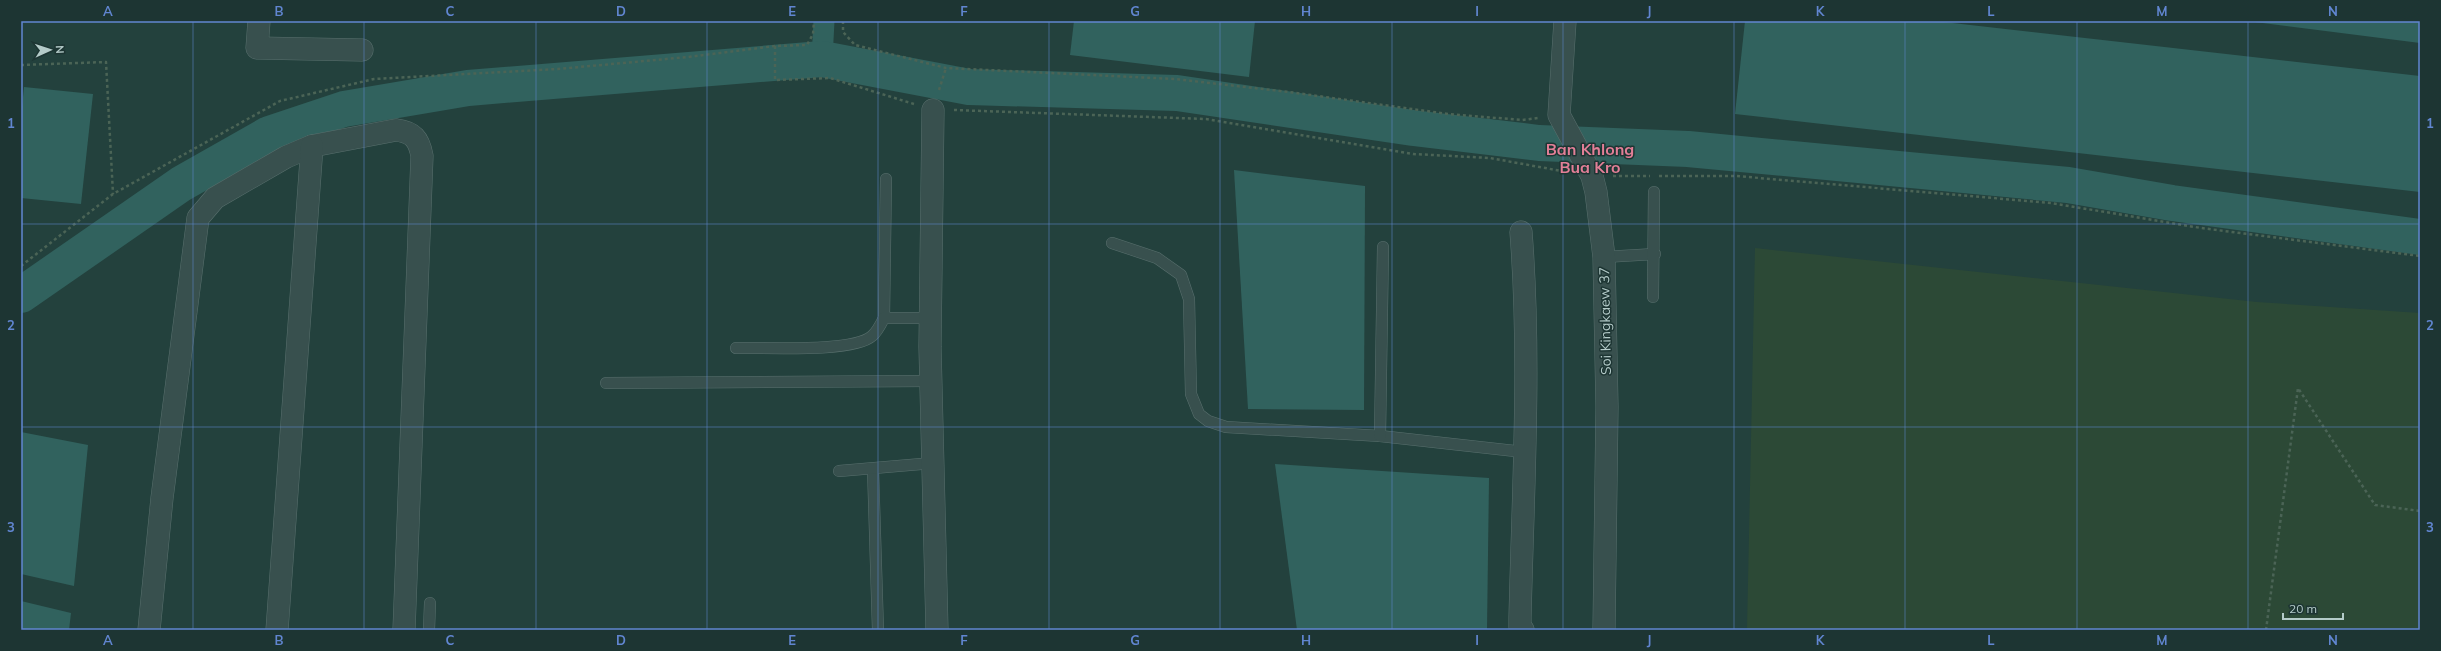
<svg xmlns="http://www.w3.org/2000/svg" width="2441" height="651" font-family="Mulish,sans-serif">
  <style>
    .green { fill: #2c4936 }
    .water { fill: #31625e }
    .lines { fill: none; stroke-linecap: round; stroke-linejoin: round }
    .canal { stroke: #31625e; stroke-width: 21 }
    .river { stroke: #31625e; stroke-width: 36 }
    .service-casing { stroke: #59706e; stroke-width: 12 }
    .minor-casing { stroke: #59706e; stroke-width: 23 }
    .path { stroke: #4b6456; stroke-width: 2.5; stroke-dasharray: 3 3; stroke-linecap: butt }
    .service { stroke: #38504e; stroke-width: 11 }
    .minor { stroke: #38504e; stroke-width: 22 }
    .grid { fill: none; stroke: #6186d1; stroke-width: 1; stroke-opacity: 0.55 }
    .labels { text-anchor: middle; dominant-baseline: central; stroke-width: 3; stroke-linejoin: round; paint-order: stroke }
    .street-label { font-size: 14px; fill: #b4cbc9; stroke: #1d3533 }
    .quarter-label { font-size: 16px; font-weight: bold; fill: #e27f97; stroke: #1d3533 }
    .neatline { fill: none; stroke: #6186d1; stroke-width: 1.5 }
    .grid-label { font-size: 13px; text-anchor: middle; font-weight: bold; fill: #6186d1 }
  </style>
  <rect width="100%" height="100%" fill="#23413d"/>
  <path class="green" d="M1755,248L2257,302L2420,313V630H1747Z"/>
  <g class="water">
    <path d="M1074,21H1255L1249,77L1070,55Z"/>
    <path d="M1745,21H1935L2420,76V192L1735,114Z"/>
    <path d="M2247,21H2420V43Z"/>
    <path d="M24,87L93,94L81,204L21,198V117Z"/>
    <path d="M1234,170L1365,186L1364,410L1248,409Z"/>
    <path d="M21,432L88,445L74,586L21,574Z"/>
    <path d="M1275,464L1489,478L1487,630H1297Z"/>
    <path d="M21,601L71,613L69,630H21Z"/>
  </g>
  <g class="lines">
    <path class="canal" d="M822,59L824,21"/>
    <path class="river" d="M21,295L181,184L269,134L344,109L468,88L822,59L969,87L1177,93L1413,128L1539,143L1688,149L2068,185L2172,203L2420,237"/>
    <defs>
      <g id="service">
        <path d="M1112,243L1157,258L1181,275L1189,299L1191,394L1199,414L1208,421L1226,427L1380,436L1524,452"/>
        <path d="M1604,257L1655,254"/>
        <path d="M1653,297L1654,192"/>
        <path d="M884,318L886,179"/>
        <path d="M736,348C764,347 853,353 872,336C877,332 881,324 884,318H930"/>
        <path d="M606,383L931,381"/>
        <path d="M1380,436L1383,247"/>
        <path d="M873,469L878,630"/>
        <path d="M839,471L933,463"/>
        <path d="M429,630L430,603"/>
      </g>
      <g id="minor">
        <path d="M259,21L257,48L362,50"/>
        <path d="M1565,21L1559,115L1592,176L1596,192L1604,257L1607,407L1604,630"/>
        <path d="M933,110L930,347L937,630"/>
        <path d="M1521,232C1531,360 1523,490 1520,618V627L1523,630"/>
        <path d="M149,630L162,498L198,218L215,198L286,157L312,146L396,130C413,132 419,139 422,156L404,630"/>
        <path d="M277,630L312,146"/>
      </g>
    </defs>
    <use href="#service" class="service-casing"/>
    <use href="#minor" class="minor-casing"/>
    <g class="path">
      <path d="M843,21V32L855,45L946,68L1175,79L1289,92L1448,114L1522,120L1538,118"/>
      <path d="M775,46V80L830,78L914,104"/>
      <path d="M21,65L106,62L113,194"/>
      <path d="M939,90L946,68"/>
      <path d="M954,110L1206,119L1413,154L1490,158L1567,172"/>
      <path d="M1613,176H1650"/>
      <path d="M1659,176H1736L2051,203L2201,228L2420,256"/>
      <path d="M21,266L113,194L280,101L374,79L558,69L688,57L775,46L807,45L813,34L814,21"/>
      <path d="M2266,630L2298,388L2375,505L2420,511"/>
    </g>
    <use href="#service" class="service"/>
    <use href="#minor" class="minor"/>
  </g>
  <path class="grid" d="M193,21V630M364,21V630M536,21V630M707,21V630M878,21V630M1049,21V630M1220,21V630M1392,21V630M1563,21V630M1734,21V630M1905,21V630M2077,21V630M2248,21V630M21,224H2420M21,427H2420"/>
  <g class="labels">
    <g class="street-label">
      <text transform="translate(1605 321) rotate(-91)">Soi Kingkaew 37</text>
    </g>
    <g class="quarter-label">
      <text x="1590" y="149">Ban Khlong<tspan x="1590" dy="18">Bua Kro</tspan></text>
    </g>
  </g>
  <rect width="2441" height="651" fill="none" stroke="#1d3533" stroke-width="44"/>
  <g transform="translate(50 50) rotate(87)" stroke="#1d3533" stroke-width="3" paint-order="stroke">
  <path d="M0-3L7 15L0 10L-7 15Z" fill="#b4cbc9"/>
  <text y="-6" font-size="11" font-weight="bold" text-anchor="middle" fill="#b4cbc9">N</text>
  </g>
  <path d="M2283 613v6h60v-6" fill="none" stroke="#b4cbc9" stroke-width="2"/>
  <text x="2289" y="613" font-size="12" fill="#b4cbc9" stroke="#1d3533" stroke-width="3" paint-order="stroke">20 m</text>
  <rect x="22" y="22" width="2397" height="607" class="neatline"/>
  <g class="grid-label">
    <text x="108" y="16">A</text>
    <text x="279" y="16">B</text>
    <text x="450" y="16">C</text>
    <text x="621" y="16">D</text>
    <text x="792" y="16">E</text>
    <text x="964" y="16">F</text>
    <text x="1135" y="16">G</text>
    <text x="1306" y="16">H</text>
    <text x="1477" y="16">I</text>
    <text x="1649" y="16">J</text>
    <text x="1820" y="16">K</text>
    <text x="1991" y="16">L</text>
    <text x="2162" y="16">M</text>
    <text x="2333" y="16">N</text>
    <text x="11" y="128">1</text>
    <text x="2430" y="128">1</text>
    <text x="11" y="330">2</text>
    <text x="2430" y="330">2</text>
    <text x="11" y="532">3</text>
    <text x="2430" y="532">3</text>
    <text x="108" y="645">A</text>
    <text x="279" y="645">B</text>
    <text x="450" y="645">C</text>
    <text x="621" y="645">D</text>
    <text x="792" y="645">E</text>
    <text x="964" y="645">F</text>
    <text x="1135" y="645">G</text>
    <text x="1306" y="645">H</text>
    <text x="1477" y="645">I</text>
    <text x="1649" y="645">J</text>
    <text x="1820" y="645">K</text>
    <text x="1991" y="645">L</text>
    <text x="2162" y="645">M</text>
    <text x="2333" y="645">N</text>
  </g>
</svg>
